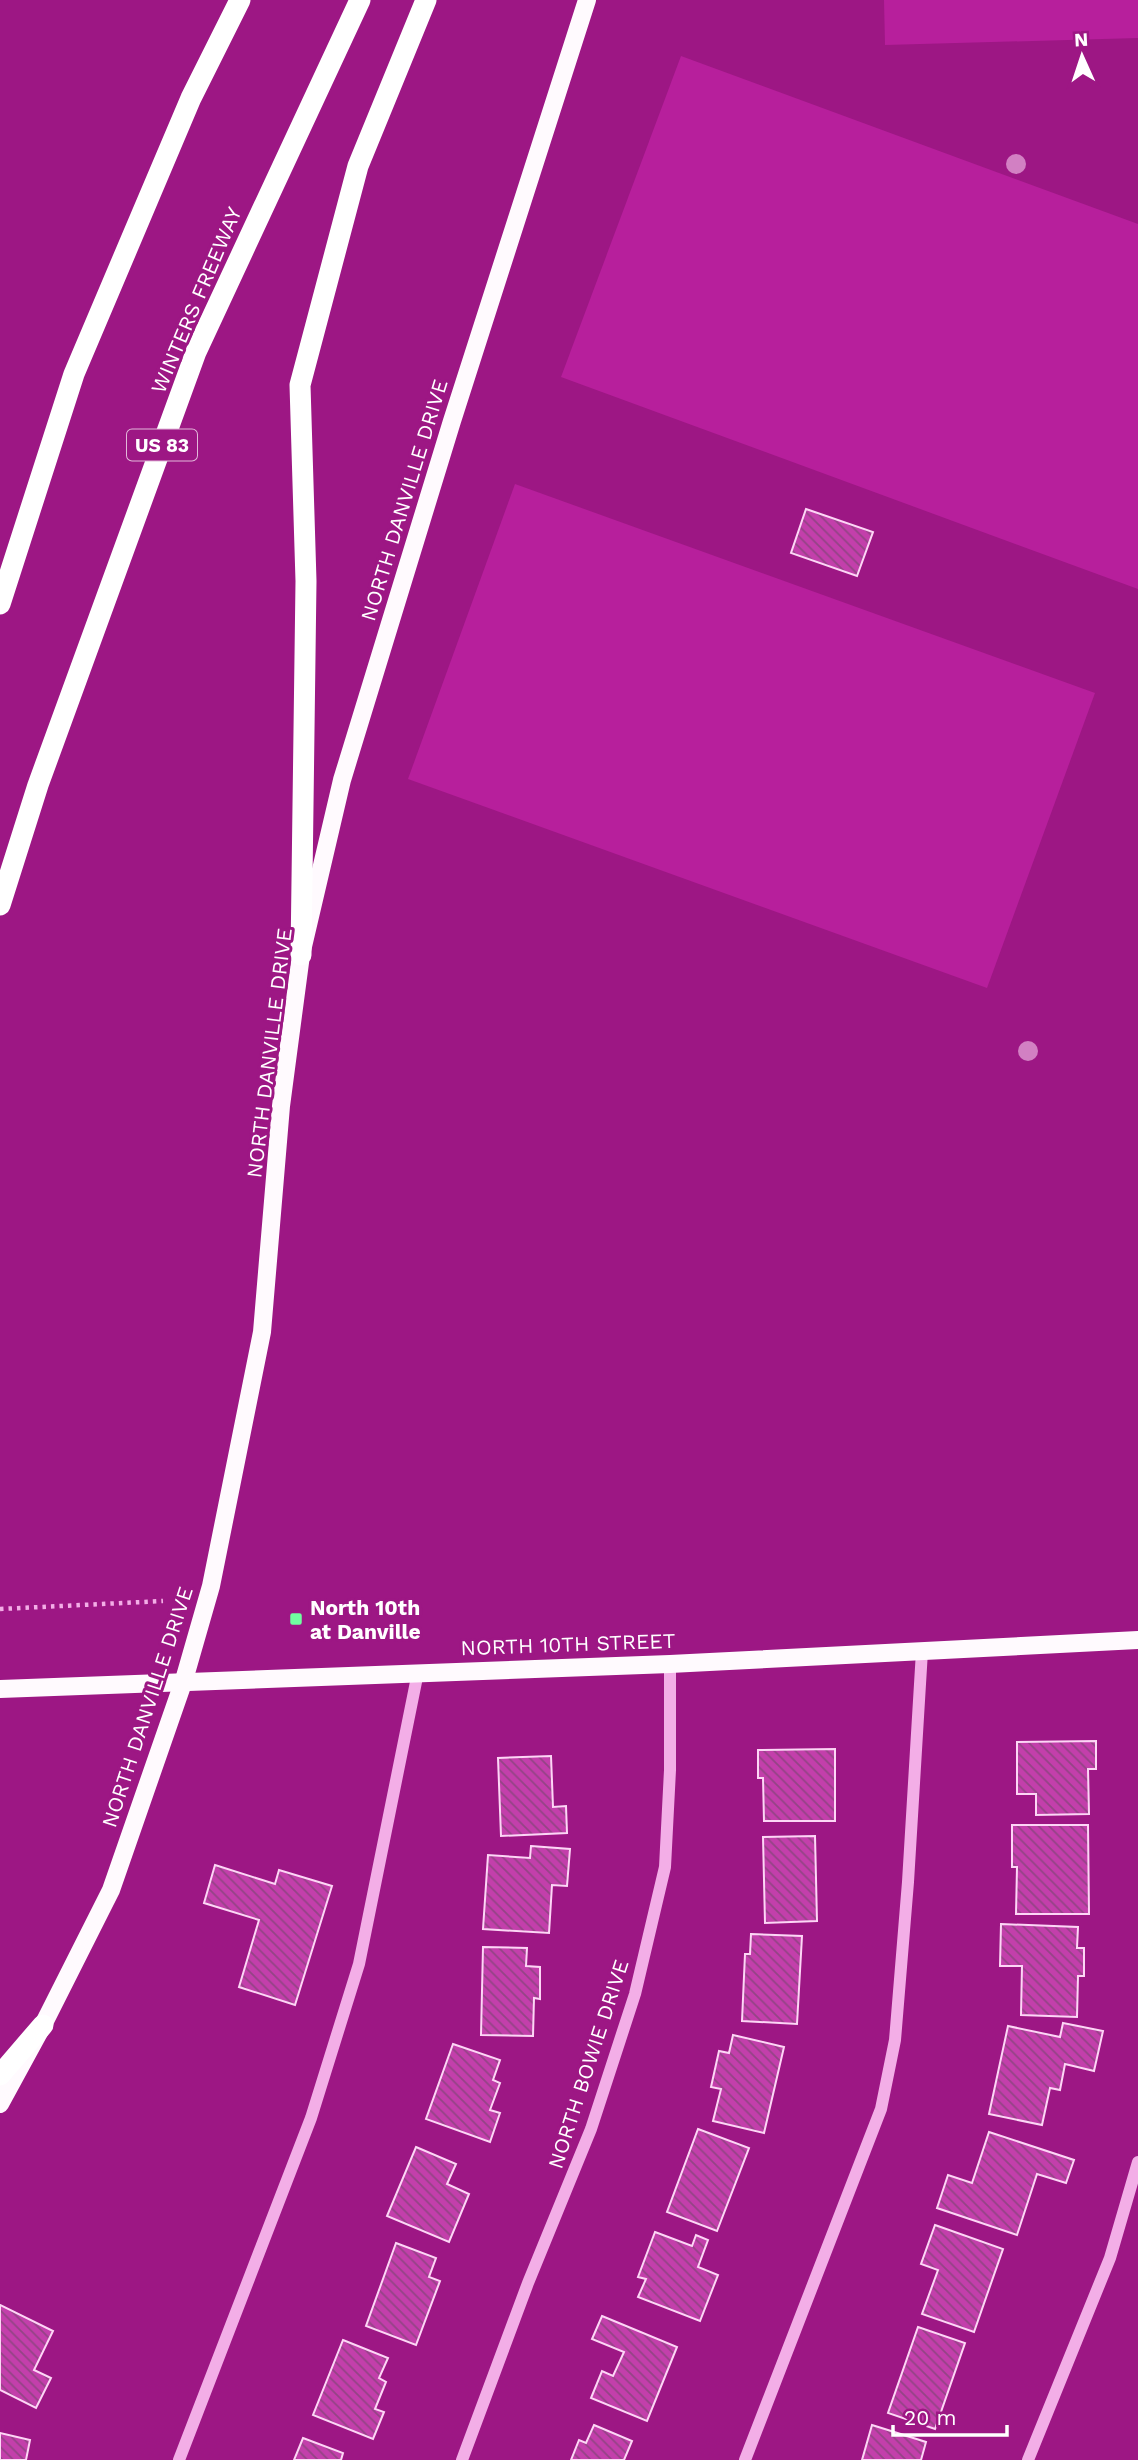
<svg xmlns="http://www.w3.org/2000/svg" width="1138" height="2460" font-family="'Work Sans',sans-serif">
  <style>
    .pitch { fill: #b71f9c }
    .building { fill: url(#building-back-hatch); stroke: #fdd6f6; stroke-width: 2 }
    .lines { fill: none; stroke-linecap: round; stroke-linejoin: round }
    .path { stroke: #f3aee7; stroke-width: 4.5; stroke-dasharray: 3.5 5; stroke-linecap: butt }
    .minor { stroke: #f3aee7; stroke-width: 12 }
    .major { stroke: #fffafe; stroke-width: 18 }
    .highway { stroke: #fff; stroke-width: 21 }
    .tree { fill: #d280c3 }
    .poi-dot { fill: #70ffa0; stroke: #9d1784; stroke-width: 2.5 }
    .labels { text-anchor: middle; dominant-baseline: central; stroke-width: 6; stroke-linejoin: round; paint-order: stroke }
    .shield { fill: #9d1784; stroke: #e2b9da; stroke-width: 2 }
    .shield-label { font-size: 19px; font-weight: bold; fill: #fff }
    .street-label { font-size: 21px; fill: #fff; stroke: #9d1784 }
    .poi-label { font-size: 21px; font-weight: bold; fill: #fff; stroke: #9d1784; text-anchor: start }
  </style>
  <defs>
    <pattern id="building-back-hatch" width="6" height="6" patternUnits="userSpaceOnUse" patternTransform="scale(1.75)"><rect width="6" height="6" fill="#c33fab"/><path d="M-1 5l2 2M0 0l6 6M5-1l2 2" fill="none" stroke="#934485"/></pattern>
  </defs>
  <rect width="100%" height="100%" fill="#9d1784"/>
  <g class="pitch">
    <path d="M884,0H1138V38L885,45Z"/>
    <path d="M681,56L1138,224V589L561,377Z"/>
    <path d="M515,484L1095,693L987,988L408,779Z"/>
  </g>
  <g class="building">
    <path d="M806,509L873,532L857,576L791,553Z"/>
    <path d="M1096,1741V1769H1088L1089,1814L1036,1815V1794H1017V1742Z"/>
    <path d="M835,1749V1821H764L763,1778H758V1750Z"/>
    <path d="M551,1756L553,1807L566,1806L567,1833L501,1836L498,1758Z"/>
    <path d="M1012,1825H1088L1089,1914H1016L1017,1867H1012Z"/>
    <path d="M815,1836L817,1921L765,1923L763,1837Z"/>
    <path d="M531,1846L570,1849L567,1886L552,1885L549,1933L483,1929L488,1855L530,1858Z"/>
    <path d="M215,1865L275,1884L279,1870L332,1886L295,2005L239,1987L259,1920L204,1903Z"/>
    <path d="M1001,1924L1078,1927L1077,1948H1084V1976H1078L1077,2017L1021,2015L1022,1966H1000Z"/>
    <path d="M751,1934L802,1936L797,2024L742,2021L745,1954H750Z"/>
    <path d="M483,1947L527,1948L526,1966L540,1967V1999L534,1998L533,2036L481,2035Z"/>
    <path d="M1063,2023L1103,2031L1094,2071L1065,2064L1060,2090L1050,2088L1042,2125L989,2114L1008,2026L1060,2037Z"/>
    <path d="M733,2035L784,2047L764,2133L713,2121L721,2089L711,2087L719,2051L729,2053Z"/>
    <path d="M453,2044L500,2060L493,2080L500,2083L490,2110L500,2113L490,2142L426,2119Z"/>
    <path d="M698,2129L749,2148L717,2231L667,2212Z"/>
    <path d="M989,2132L1074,2160L1066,2183L1037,2174L1017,2235L937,2208L948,2175L972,2183Z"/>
    <path d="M416,2147L456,2164L447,2184L469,2194L449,2242L387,2216Z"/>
    <path d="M935,2225L1003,2249L974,2332L922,2314L938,2270L921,2264Z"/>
    <path d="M655,2232L692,2246L696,2235L708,2240L698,2267L718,2275L700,2321L638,2297L646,2279L638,2277Z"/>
    <path d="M396,2243L436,2258L429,2277L440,2281L416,2345L366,2326Z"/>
    <path d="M0,2305L53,2331L34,2370L51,2378L36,2408L0,2390Z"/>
    <path d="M602,2316L677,2347L647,2421L591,2398L602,2371L613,2376L624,2352L592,2339Z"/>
    <path d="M918,2327L965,2343L935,2429L888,2413Z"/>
    <path d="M343,2340L388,2358L379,2378L386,2382L375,2409L384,2412L373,2439L313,2415Z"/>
    <path d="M594,2425L632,2441L624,2460H571L579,2440L586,2443Z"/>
    <path d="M872,2425L926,2442L921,2460H862Z"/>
    <path d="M0,2433L30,2440L26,2460H0Z"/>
    <path d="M303,2438L343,2453L341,2460H294Z"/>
  </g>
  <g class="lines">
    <path class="path" d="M0,1609L163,1601"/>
    <g class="minor">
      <path d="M179,2460L311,2118L359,1964L418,1672"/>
      <path d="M462,2460L528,2283L591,2129L635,1994L665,1867L670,1770V1664"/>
      <path d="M745,2460L881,2109L895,2040L908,1882L922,1651"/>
      <path d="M1028,2460L1110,2258L1138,2162"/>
    </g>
    <g class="major">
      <path d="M0,1689L670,1664L1138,1640"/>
      <path d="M0,2104L43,2025L111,1890L184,1680L211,1586L262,1332L281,1106L301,955L342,780L452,421L587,0"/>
    </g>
    <g class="highway">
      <path d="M0,604L74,374L191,98L240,0"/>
      <path d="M0,905L38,785L196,352L360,0"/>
      <path d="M301,955L306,581L300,385L358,166L426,0"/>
      <path d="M0,2075L43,2025"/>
    </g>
  </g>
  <g class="tree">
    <circle cx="1016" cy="164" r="10"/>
    <circle cx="1028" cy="1051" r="10"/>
  </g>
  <rect class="poi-dot" x="289" y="1612" width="14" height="14" rx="3.5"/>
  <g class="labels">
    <rect class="shield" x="127" y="429.5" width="70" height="31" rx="5"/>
    <g class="shield-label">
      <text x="162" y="445">US 83</text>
    </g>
    <g class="street-label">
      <text transform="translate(196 300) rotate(-67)">WINTERS FREEWAY</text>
      <text transform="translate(404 500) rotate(-73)">NORTH DANVILLE DRIVE</text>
      <text transform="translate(269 1053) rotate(-83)">NORTH DANVILLE DRIVE</text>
      <text transform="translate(568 1644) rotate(-2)">NORTH 10TH STREET</text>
      <text transform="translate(147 1707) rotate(-72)">NORTH DANVILLE DRIVE</text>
      <text transform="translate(588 2064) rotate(-72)">NORTH BOWIE DRIVE</text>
    </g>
    <g class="poi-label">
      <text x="310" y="1607">North 10th<tspan x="310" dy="24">at Danville</tspan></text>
    </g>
  </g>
  <g transform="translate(1082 56) rotate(357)" stroke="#9d1784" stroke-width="5" paint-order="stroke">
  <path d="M0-5L12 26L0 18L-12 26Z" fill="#ffffff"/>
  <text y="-10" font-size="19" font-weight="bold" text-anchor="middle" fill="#ffffff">N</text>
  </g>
  <path d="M893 2425v10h114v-10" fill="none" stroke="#ffffff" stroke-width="3.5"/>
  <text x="904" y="2425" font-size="21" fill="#ffffff" stroke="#9d1784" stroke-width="5" paint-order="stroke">20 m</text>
</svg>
